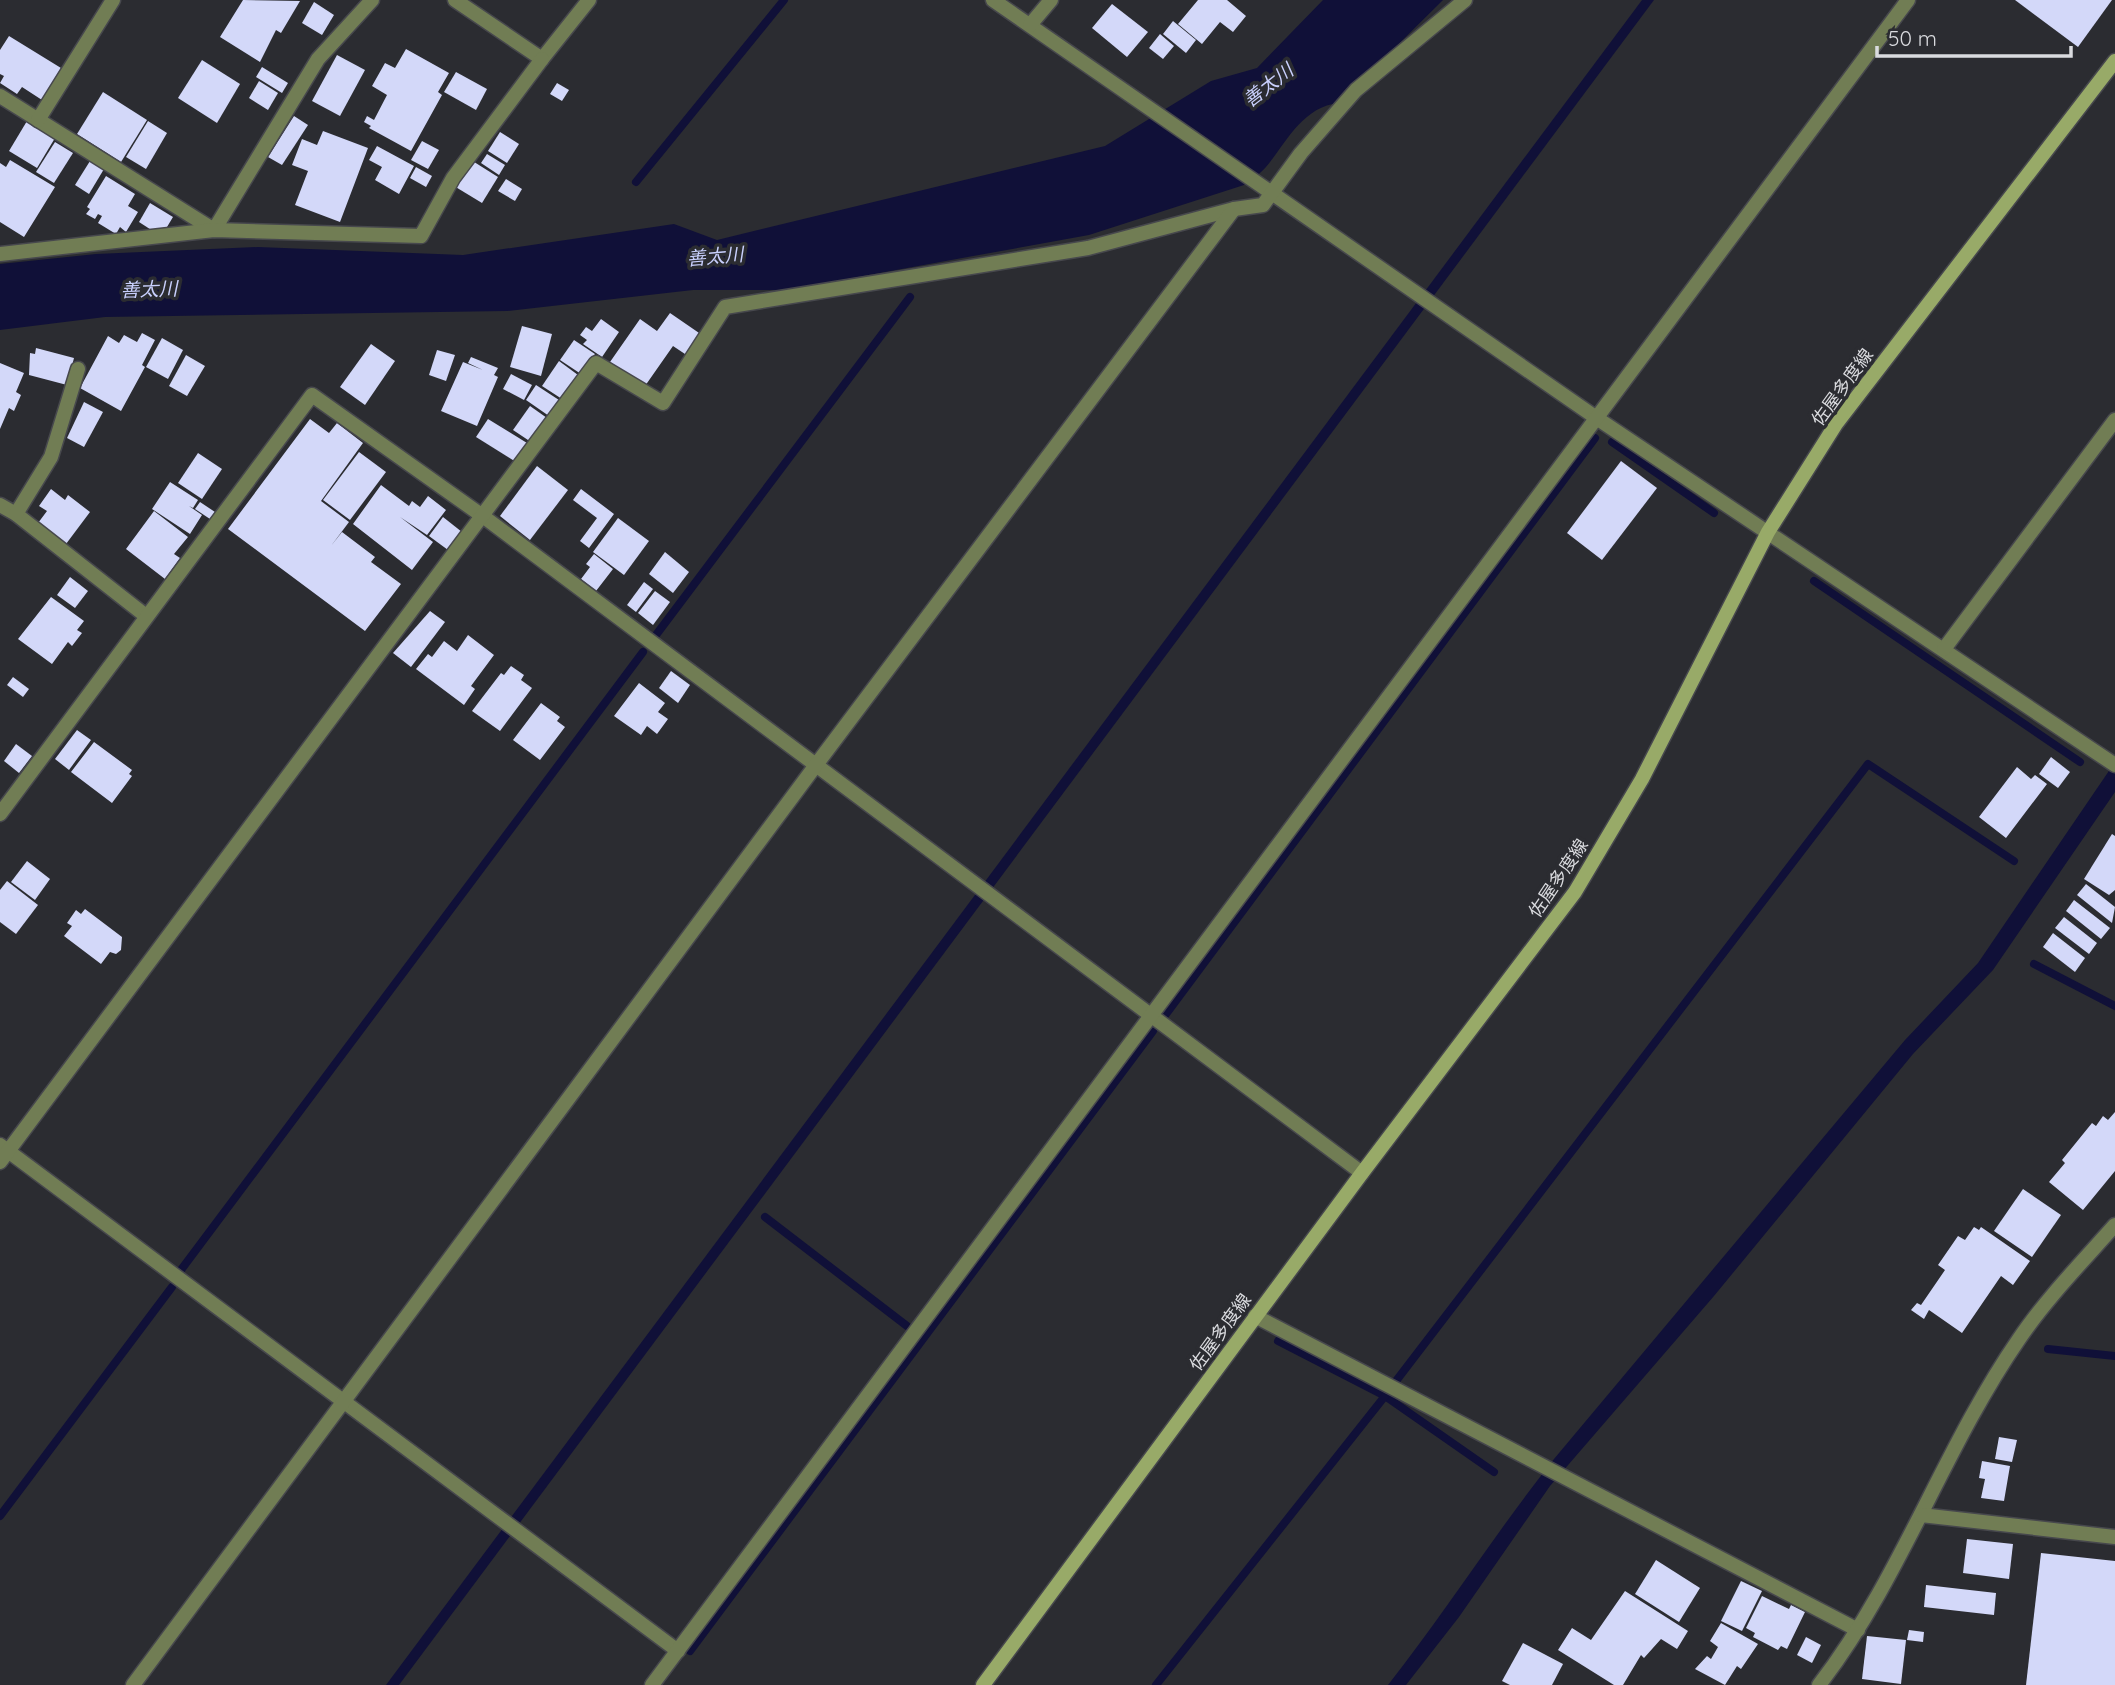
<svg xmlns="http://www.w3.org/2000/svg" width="2115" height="1685" font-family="Quicksand,'Noto Sans JP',sans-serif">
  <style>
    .water { fill: #101038 }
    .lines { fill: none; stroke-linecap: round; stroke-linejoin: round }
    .stream { stroke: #101038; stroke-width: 8 }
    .building { fill: #d3d8f9 }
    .minor-casing { stroke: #47484d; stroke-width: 17 }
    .tertiary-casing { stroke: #47484d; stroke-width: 17 }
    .secondary-casing { stroke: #47484d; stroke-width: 17 }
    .minor { stroke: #717d54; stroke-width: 14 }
    .tertiary { stroke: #717d54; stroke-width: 14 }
    .secondary { stroke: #98aa68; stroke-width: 14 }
    .labels { text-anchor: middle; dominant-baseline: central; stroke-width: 7; stroke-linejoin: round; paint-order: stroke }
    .street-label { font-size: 18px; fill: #dadbdf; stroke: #2b2c31 }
    .water-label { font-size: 19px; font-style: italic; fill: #c9d0fd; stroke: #2b2c31 }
  </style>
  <rect width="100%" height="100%" fill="#2b2c31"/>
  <g class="water">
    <path d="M1323,0H1443L1339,103C1302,107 1287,142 1266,167C1260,174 1251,180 1244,185L1089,235L786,290H693L507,311L105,317L0,330V264L96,254L258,247L463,255L674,224L717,240L1105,146L1211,81L1257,68Z"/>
    <path d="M1642,0H1654L399,1685H386Z"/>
    <path d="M2115,762V792L1993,970L1913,1054L1714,1296L1550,1486L1459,1617L1406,1685H1388C1446,1611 1496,1532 1554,1459L1905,1040L1978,963Z"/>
  </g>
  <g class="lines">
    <g class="stream">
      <path d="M636,182L784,0"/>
      <path d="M1612,442L1714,513"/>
      <path d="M1814,581L2080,762"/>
      <path d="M656,635L910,297"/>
      <path d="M2034,964L2115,1006"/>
      <path d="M1166,1014L1595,438"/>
      <path d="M765,1217L907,1326"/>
      <path d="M181,1270L643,652"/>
      <path d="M1278,1341L1385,1396L1494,1472"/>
      <path d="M2048,1349L2115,1356"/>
      <path d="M1396,1381L1868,764L2014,861"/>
      <path d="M0,1516L172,1287"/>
      <path d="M690,1651L1153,1031"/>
      <path d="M1156,1685L1385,1396"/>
    </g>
  </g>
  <g class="building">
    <path d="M243,0L300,1L281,33L276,30L260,62L220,37Z"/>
    <path d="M1198,0H1227L1246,16L1233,32L1220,22L1202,44L1178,24Z"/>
    <path d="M2015,0H2112L2078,47Z"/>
    <path d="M314,2L334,15L322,35L302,23Z"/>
    <path d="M1112,4L1148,32L1127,57L1092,28Z"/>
    <path d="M1173,21L1196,40L1186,53L1163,34Z"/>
    <path d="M1160,34L1174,46L1163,59L1149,48Z"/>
    <path d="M9,36L61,68L42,100L22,87L17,94L0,83L4,76L0,74V50Z"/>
    <path d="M406,49L449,73L438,92L442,95L411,151L369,128L371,126L364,122L367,116L374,120L387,95L372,86L385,63L395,68Z"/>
    <path d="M337,55L365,70L340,116L312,101Z"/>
    <path d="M202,60L240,84L217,123L178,98Z"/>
    <path d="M262,67L288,83L282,93L256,77Z"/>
    <path d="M456,72L487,89L476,110L444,92Z"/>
    <path d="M259,81L278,93L268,110L249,98Z"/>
    <path d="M557,83L569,90L562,101L550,94Z"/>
    <path d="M103,92L147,120L121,162L77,134Z"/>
    <path d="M294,116L308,125L282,165L268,157Z"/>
    <path d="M27,121L55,138L37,168L9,151Z"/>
    <path d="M148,121L167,133L146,169L126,157Z"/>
    <path d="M323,131L368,148L340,222L295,205L308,171L292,165L302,139L317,145Z"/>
    <path d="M500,132L519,144L507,163L488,151Z"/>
    <path d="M422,141L439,150L428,169L411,160Z"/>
    <path d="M55,142L73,153L54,183L36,172Z"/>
    <path d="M377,146L414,166L399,194L375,180L382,167L369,160Z"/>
    <path d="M487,154L505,165L499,175L481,163Z"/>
    <path d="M10,160L55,187L24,237L0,222V163L6,167Z"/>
    <path d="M471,160L498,177L482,203L454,186Z"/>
    <path d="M90,161L104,169L89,194L75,185Z"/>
    <path d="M416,167L432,176L426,187L410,178Z"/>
    <path d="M106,176L135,194L128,206L138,212L126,232L120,227L116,234L98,223L102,216L98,214L95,219L86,214L90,209L87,207Z"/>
    <path d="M506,179L522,189L515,201L498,191Z"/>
    <path d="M150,203L173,217L164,232L156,233L139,222Z"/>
    <path d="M670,313L702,335L688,356L673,346L645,386L610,362L640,319L657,331Z"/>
    <path d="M601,319L619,332L602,357L583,344L587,340L580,335L586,327L592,331Z"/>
    <path d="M522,326L552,334L541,376L510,367Z"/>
    <path d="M142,333L155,340L142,365L145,367L121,411L80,388L108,336L119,343L124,335L137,342Z"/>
    <path d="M162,338L183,350L168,379L146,367Z"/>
    <path d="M574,340L595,354L581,374L560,360Z"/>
    <path d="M371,344L395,361L365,405L340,387Z"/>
    <path d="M36,348L74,358L67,385L29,375L30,353L35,354Z"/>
    <path d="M437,350L455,355L446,381L429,375Z"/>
    <path d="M186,355L205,366L187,396L169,386Z"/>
    <path d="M471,357L498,368L494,375L498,377L477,426L441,411L463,362L483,370L468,363Z"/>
    <path d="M559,361L578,375L562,399L542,386Z"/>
    <path d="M0,363L24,373L16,392L21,395L14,411L9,408L0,429Z"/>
    <path d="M511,374L532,385L524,400L503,389Z"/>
    <path d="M536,385L559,400L549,416L526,400Z"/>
    <path d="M84,402L103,412L84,447L67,438Z"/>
    <path d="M530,406L547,418L531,442L513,430Z"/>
    <path d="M310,419L329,433L337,423L363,443L321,501L349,522L331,546L342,532L375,557L371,562L401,584L365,631L228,529Z"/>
    <path d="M488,419L527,443L516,462L476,437Z"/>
    <path d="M359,452L386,472L350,520L323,500Z"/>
    <path d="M198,453L222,469L202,499L178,483Z"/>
    <path d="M1621,461L1657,488L1602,560L1567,533Z"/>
    <path d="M537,466L568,490L530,540L500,516Z"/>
    <path d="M170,482L198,500L193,508L189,506L202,515L190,534L152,509Z"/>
    <path d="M381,485L409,506L412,501L420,507L428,496L446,510L427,535L400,517L433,542L412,570L353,524Z"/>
    <path d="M51,489L65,500L68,495L90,512L66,544L38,523L47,511L39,506Z"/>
    <path d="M581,489L614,514L589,548L580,541L597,518L573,500Z"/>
    <path d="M200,502L215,512L210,519L195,509Z"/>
    <path d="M154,511L188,537L174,554L180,558L165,579L126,549Z"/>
    <path d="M443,517L462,532L448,550L429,536Z"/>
    <path d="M618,518L649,541L624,575L593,552Z"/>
    <path d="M665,552L689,572L673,593L649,574Z"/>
    <path d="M594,554L613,569L596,591L581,579L590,567L586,564Z"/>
    <path d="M70,577L88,591L75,608L57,595Z"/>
    <path d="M644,582L653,589L636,612L627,605Z"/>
    <path d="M655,591L670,602L653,625L638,613Z"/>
    <path d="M51,597L84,621L77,630L82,633L72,646L68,642L52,664L18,639Z"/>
    <path d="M430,611L445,622L411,667L393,653Z"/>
    <path d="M468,635L494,655L471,686L475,689L464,705L416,669L428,654L432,657L444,641L457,651Z"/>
    <path d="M511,666L524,675L521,680L532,688L500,731L472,711L501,673L504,675Z"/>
    <path d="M671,671L690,685L678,703L659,688Z"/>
    <path d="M13,677L29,689L23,697L7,685Z"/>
    <path d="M639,683L665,703L658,712L668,719L657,734L647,726L641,735L614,716Z"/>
    <path d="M541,703L560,717L557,721L565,727L540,760L513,740Z"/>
    <path d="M77,730L91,740L69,770L55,759Z"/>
    <path d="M94,742L132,770L129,774L132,776L112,803L71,772Z"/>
    <path d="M16,744L32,756L19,773L4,761Z"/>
    <path d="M2051,757L2070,772L2058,788L2039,774Z"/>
    <path d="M2017,767L2031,779L2035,775L2047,784L2006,838L1979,817Z"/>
    <path d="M2112,834L2115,836V890L2109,895L2084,879Z"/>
    <path d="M27,861L50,879L35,900L11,882Z"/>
    <path d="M7,881L38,905L16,934L0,922V890Z"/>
    <path d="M2086,884L2115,907L2112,923L2077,895Z"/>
    <path d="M2074,900L2110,928L2101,939L2066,911Z"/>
    <path d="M85,909L122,937L121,950L116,954L110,952L101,964L64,936L72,926L67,923L76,910L81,914Z"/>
    <path d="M2064,917L2097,943L2089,954L2055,928Z"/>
    <path d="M2053,933L2085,958L2075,972L2043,947Z"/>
    <path d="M2115,1112V1171L2083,1210L2049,1182L2065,1163L2062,1160L2092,1123L2096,1126L2103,1116L2108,1120Z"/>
    <path d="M2023,1189L2061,1215L2032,1257L1994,1231Z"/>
    <path d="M1974,1227L1979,1230L1981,1227L2030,1261L2013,1285L2001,1276L1962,1333L1929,1310L1924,1319L1911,1310L1917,1303L1921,1305L1945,1270L1938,1265L1958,1236L1965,1240Z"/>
    <path d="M1999,1437L2017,1440L2012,1462L1995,1459Z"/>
    <path d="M1982,1461L2010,1466L2004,1501L1981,1498L1985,1479L1979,1478Z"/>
    <path d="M1967,1539L2013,1544L2009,1579L1963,1573Z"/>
    <path d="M2041,1553L2115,1561V1685H2026Z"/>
    <path d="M1656,1560L1700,1588L1679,1622L1635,1594Z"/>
    <path d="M1741,1581L1762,1591L1742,1631L1721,1621Z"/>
    <path d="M1926,1585L1996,1593L1994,1615L1924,1607Z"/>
    <path d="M1625,1591L1688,1631L1677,1649L1661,1639L1644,1658L1641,1655L1623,1685H1614L1558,1650L1572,1628L1591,1640Z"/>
    <path d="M1762,1596L1789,1609L1791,1605L1805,1612L1787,1649L1781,1646L1778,1650L1753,1637L1755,1633L1746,1628Z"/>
    <path d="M1721,1623L1758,1644L1741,1669L1737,1666L1725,1685L1695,1669L1707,1656L1711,1659L1718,1647L1710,1641Z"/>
    <path d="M1909,1630L1924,1632L1923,1642L1907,1640Z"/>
    <path d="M1867,1636L1906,1640L1901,1684L1862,1679Z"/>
    <path d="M1806,1637L1821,1645L1812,1663L1797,1655Z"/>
    <path d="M1523,1643L1563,1664L1552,1685H1510L1502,1681Z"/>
  </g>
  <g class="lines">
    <defs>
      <g id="minor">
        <path d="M455,0L542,59L589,0"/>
        <path d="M993,0L1598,419L2115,765"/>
        <path d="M1030,25L1051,0"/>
        <path d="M0,96L214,230L318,59L372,0"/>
        <path d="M38,120L113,0"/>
        <path d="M0,254L214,230L421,236L453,178L542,59"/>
        <path d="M0,505L16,514L146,616"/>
        <path d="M16,514L51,457L78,369"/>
        <path d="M1944,649L2115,420"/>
        <path d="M0,814L312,395L484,517L1362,1173"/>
        <path d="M0,1145L678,1651"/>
        <path d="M0,1162L596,363L663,403L725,307L1088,248L1234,209L1263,205L1301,153L1356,90L1465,0"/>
        <path d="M1255,1316L1858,1630"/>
        <path d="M133,1685L816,765L1234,209"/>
        <path d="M652,1685L1908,0"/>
        <path d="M1819,1685C1901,1579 1943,1449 2019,1339C2046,1299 2083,1261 2115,1225"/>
      </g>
      <path id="tertiary" d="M1921,1515L2115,1537"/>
      <path id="secondary" d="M983,1685L1362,1173L1575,892L1642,779L1768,532L1836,424L2115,61"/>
    </defs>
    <use href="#minor" class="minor-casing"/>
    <use href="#tertiary" class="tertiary-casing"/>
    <use href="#secondary" class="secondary-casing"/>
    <use href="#minor" class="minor"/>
    <use href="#tertiary" class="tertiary"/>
    <use href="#secondary" class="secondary"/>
  </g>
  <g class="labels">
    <g class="street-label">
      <text transform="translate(1842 387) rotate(-54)">佐屋多度線</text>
      <text transform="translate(1558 878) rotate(-56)">佐屋多度線</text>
      <text transform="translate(1220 1332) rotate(-54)">佐屋多度線</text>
    </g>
    <g class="water-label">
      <text transform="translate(1268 85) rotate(-38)">善太川</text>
      <text transform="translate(715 256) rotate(-5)">善太川</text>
      <text transform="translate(149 289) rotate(-2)">善太川</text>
    </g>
  </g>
  <path d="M1877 46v10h194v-10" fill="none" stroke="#dadbdf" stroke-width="3.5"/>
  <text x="1888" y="46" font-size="21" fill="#dadbdf" stroke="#2b2c31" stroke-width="5" paint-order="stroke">50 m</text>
</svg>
